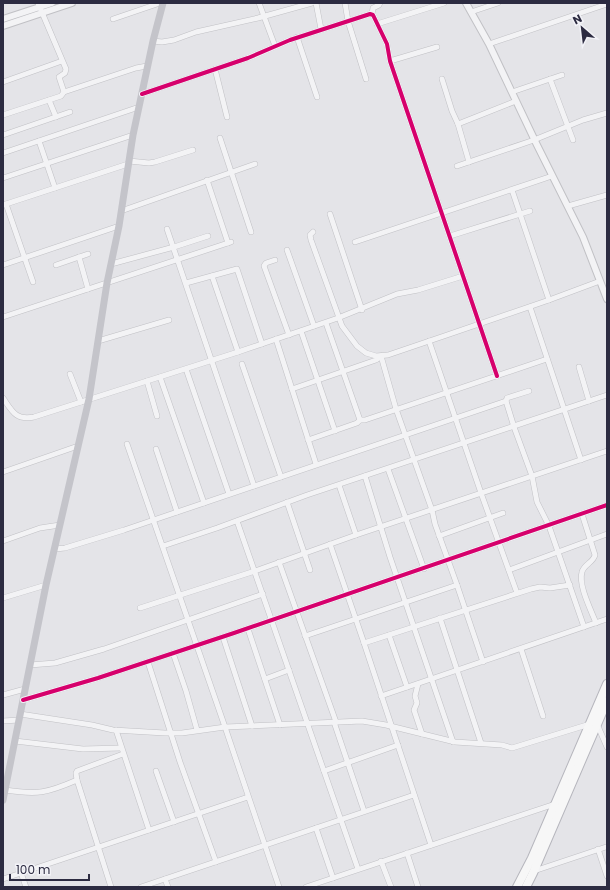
<svg xmlns="http://www.w3.org/2000/svg" width="610" height="890" font-family="Poppins,sans-serif">
  <style>
    .lines { fill: none; stroke-linecap: round; stroke-linejoin: round }
    .minor-casing { stroke: #c1c1c5; stroke-width: 6 }
    .tertiary-casing { stroke: #c1c1c5; stroke-width: 8 }
    .trunk-casing { stroke: #b6b6bd; stroke-width: 10 }
    .minor { stroke: #f3f3f5; stroke-width: 5 }
    .tertiary { stroke: #f3f3f5; stroke-width: 6 }
    .secondary { stroke: #c4c4ca; stroke-width: 7 }
    .trunk { stroke: #f7f7f7; stroke-width: 8 }
    .cycleway-casing { stroke: #f2f2f7; stroke-width: 6 }
    .cycleway { stroke: #d6006c; stroke-width: 4 }
  </style>
  <rect width="100%" height="100%" fill="#e4e4e8"/>
  <g class="lines">
    <defs>
      <g id="minor">
        <path d="M259,3L275,46"/>
        <path d="M316,3L321,29"/>
        <path d="M345,3L348,21L366,79"/>
        <path d="M471,12L498,3"/>
        <path d="M372,14L373,8L379,5L380,3"/>
        <path d="M113,19L160,3"/>
        <path d="M377,24L444,3"/>
        <path d="M297,37L317,97"/>
        <path d="M153,41L162,42L174,40L196,32L258,18L312,3"/>
        <path d="M489,44L607,4"/>
        <path d="M390,61L437,47"/>
        <path d="M215,69L227,117"/>
        <path d="M442,79L452,111L458,124L469,162"/>
        <path d="M550,79L573,140"/>
        <path d="M3,82L62,61"/>
        <path d="M64,92L136,68L147,66"/>
        <path d="M512,92L562,75"/>
        <path d="M142,94L248,58L290,40L370,14L373,15L387,44L390,61L497,376"/>
        <path d="M49,100L56,117"/>
        <path d="M3,115L61,96L64,92L59,77L65,73L66,69L38,3"/>
        <path d="M458,124L516,101"/>
        <path d="M3,135L70,112"/>
        <path d="M220,138L251,232"/>
        <path d="M39,141L55,188"/>
        <path d="M3,153L139,107"/>
        <path d="M129,161L149,163L155,162L193,150"/>
        <path d="M457,166L534,140L583,120L607,113"/>
        <path d="M3,178L133,135"/>
        <path d="M207,180L228,243"/>
        <path d="M512,190L549,300"/>
        <path d="M6,204L33,282"/>
        <path d="M3,205L128,164"/>
        <path d="M568,206L607,195"/>
        <path d="M121,211L255,164"/>
        <path d="M330,214L362,310"/>
        <path d="M167,229L254,486"/>
        <path d="M313,232L310,235L311,240L342,326L357,346L366,353L376,356L388,355L444,336L549,300L600,281"/>
        <path d="M450,236L530,211"/>
        <path d="M355,242L552,176"/>
        <path d="M287,250L314,326"/>
        <path d="M79,257L88,289"/>
        <path d="M275,260L266,263L264,266L289,335"/>
        <path d="M111,264L174,247L208,236"/>
        <path d="M3,265L119,226"/>
        <path d="M56,265L88,254"/>
        <path d="M212,276L238,352"/>
        <path d="M186,283L237,269L262,344"/>
        <path d="M530,307L581,460"/>
        <path d="M3,317L231,242"/>
        <path d="M326,323L360,420"/>
        <path d="M301,331L335,431"/>
        <path d="M276,339L316,464"/>
        <path d="M98,341L169,320"/>
        <path d="M429,341L481,493L517,593"/>
        <path d="M242,364L281,477"/>
        <path d="M579,367L589,401"/>
        <path d="M186,369L229,494"/>
        <path d="M70,374L81,402"/>
        <path d="M160,377L204,503"/>
        <path d="M147,381L157,416"/>
        <path d="M292,389L376,360L381,356L396,409L432,510L435,524L457,585L483,662"/>
        <path d="M529,391L507,398L506,401L514,427L532,476L537,502L549,526L584,627"/>
        <path d="M3,398C12,411 16,421 34,417L238,352L338,318L397,294L418,290L463,276"/>
        <path d="M308,440L357,423L360,420H365L547,359"/>
        <path d="M127,444L225,727L279,887"/>
        <path d="M156,449L177,512"/>
        <path d="M388,469L424,569"/>
        <path d="M3,472L78,446"/>
        <path d="M365,476L390,557L453,742"/>
        <path d="M339,485L356,535"/>
        <path d="M287,502L310,570"/>
        <path d="M582,514L595,555C593,563 584,564 582,572C578,585 591,610 596,623"/>
        <path d="M237,521L358,869"/>
        <path d="M439,536L503,513"/>
        <path d="M3,541L40,528L60,525"/>
        <path d="M330,544L364,643L431,845"/>
        <path d="M163,546L217,528L307,495L607,395"/>
        <path d="M55,549L65,548L124,530L506,401"/>
        <path d="M279,562L336,722"/>
        <path d="M509,570L607,534"/>
        <path d="M3,598L46,585"/>
        <path d="M140,608L255,571L356,535L607,451"/>
        <path d="M440,618L481,743"/>
        <path d="M248,629L280,725"/>
        <path d="M389,635L407,687"/>
        <path d="M305,636L457,585"/>
        <path d="M223,637L252,726"/>
        <path d="M364,643L531,589L540,587L550,588L570,585"/>
        <path d="M521,649L543,716"/>
        <path d="M173,653L186,691L197,730"/>
        <path d="M148,662L180,762L216,862"/>
        <path d="M30,665L55,663L104,649L263,594"/>
        <path d="M265,679L289,670"/>
        <path d="M418,684L415,696L417,703L414,710L422,734"/>
        <path d="M3,695L25,689"/>
        <path d="M381,696L607,619"/>
        <path d="M23,700L98,678L234,633L607,505"/>
        <path d="M20,714L92,725L113,730L165,733H182L225,727L362,721L386,725L455,742L502,745L512,748L590,724"/>
        <path d="M3,721L19,720"/>
        <path d="M334,722L364,811"/>
        <path d="M597,724L607,747"/>
        <path d="M116,730L149,830"/>
        <path d="M15,741L83,749L121,748"/>
        <path d="M156,771L174,822"/>
        <path d="M324,771L398,745"/>
        <path d="M77,780L76,773L77,771L123,754"/>
        <path d="M5,790C38,795 47,793 77,780L111,887"/>
        <path d="M316,828L333,878"/>
        <path d="M598,849L607,876"/>
        <path d="M407,853L418,887"/>
        <path d="M381,861L391,887"/>
        <path d="M534,871L606,847"/>
        <path d="M21,873L26,887"/>
        <path d="M3,879L248,797"/>
        <path d="M165,879L168,887"/>
        <path d="M141,887L414,795"/>
        <path d="M306,887L555,804"/>
      </g>
      <g id="tertiary">
        <path d="M466,3L489,44L537,145L583,237L607,299"/>
        <path d="M3,19L52,3"/>
        <path d="M3,26L72,3"/>
      </g>
      <g id="trunk">
        <path d="M517,887L532,858L607,684"/>
        <path d="M526,887L533,873L607,701"/>
      </g>
    </defs>
    <use href="#minor" class="minor-casing"/>
    <use href="#tertiary" class="tertiary-casing"/>
    <use href="#trunk" class="trunk-casing"/>
    <use href="#minor" class="minor"/>
    <use href="#tertiary" class="tertiary"/>
    <path class="secondary" d="M3,800L46,585L89,399L107,283L119,226L133,135L153,41L163,3"/>
    <use href="#trunk" class="trunk"/>
    <defs>
      <g id="cycleway">
        <path d="M142,94L248,58L290,40L370,14L373,15L387,44L390,61L497,376"/>
        <path d="M23,700L98,678L234,633L607,505"/>
      </g>
    </defs>
    <use href="#cycleway" class="cycleway-casing"/>
    <use href="#cycleway" class="cycleway"/>
  </g>
  <rect width="610" height="890" fill="none" stroke="#2c2b41" stroke-width="8"/>
  <g transform="translate(582 28) rotate(332)" stroke="#f2f2f7" stroke-width="3" paint-order="stroke">
  <path d="M0-3L7 15L0 10L-7 15Z" fill="#2c2b41"/>
  <text y="-6" font-size="11" font-weight="bold" text-anchor="middle" fill="#2c2b41">N</text>
  </g>
  <path d="M10 874v6h79v-6" fill="none" stroke="#2c2b41" stroke-width="2"/>
  <text x="16" y="874" font-size="12" fill="#2c2b41" stroke="#f2f2f7" stroke-width="3" paint-order="stroke">100 m</text>
</svg>
